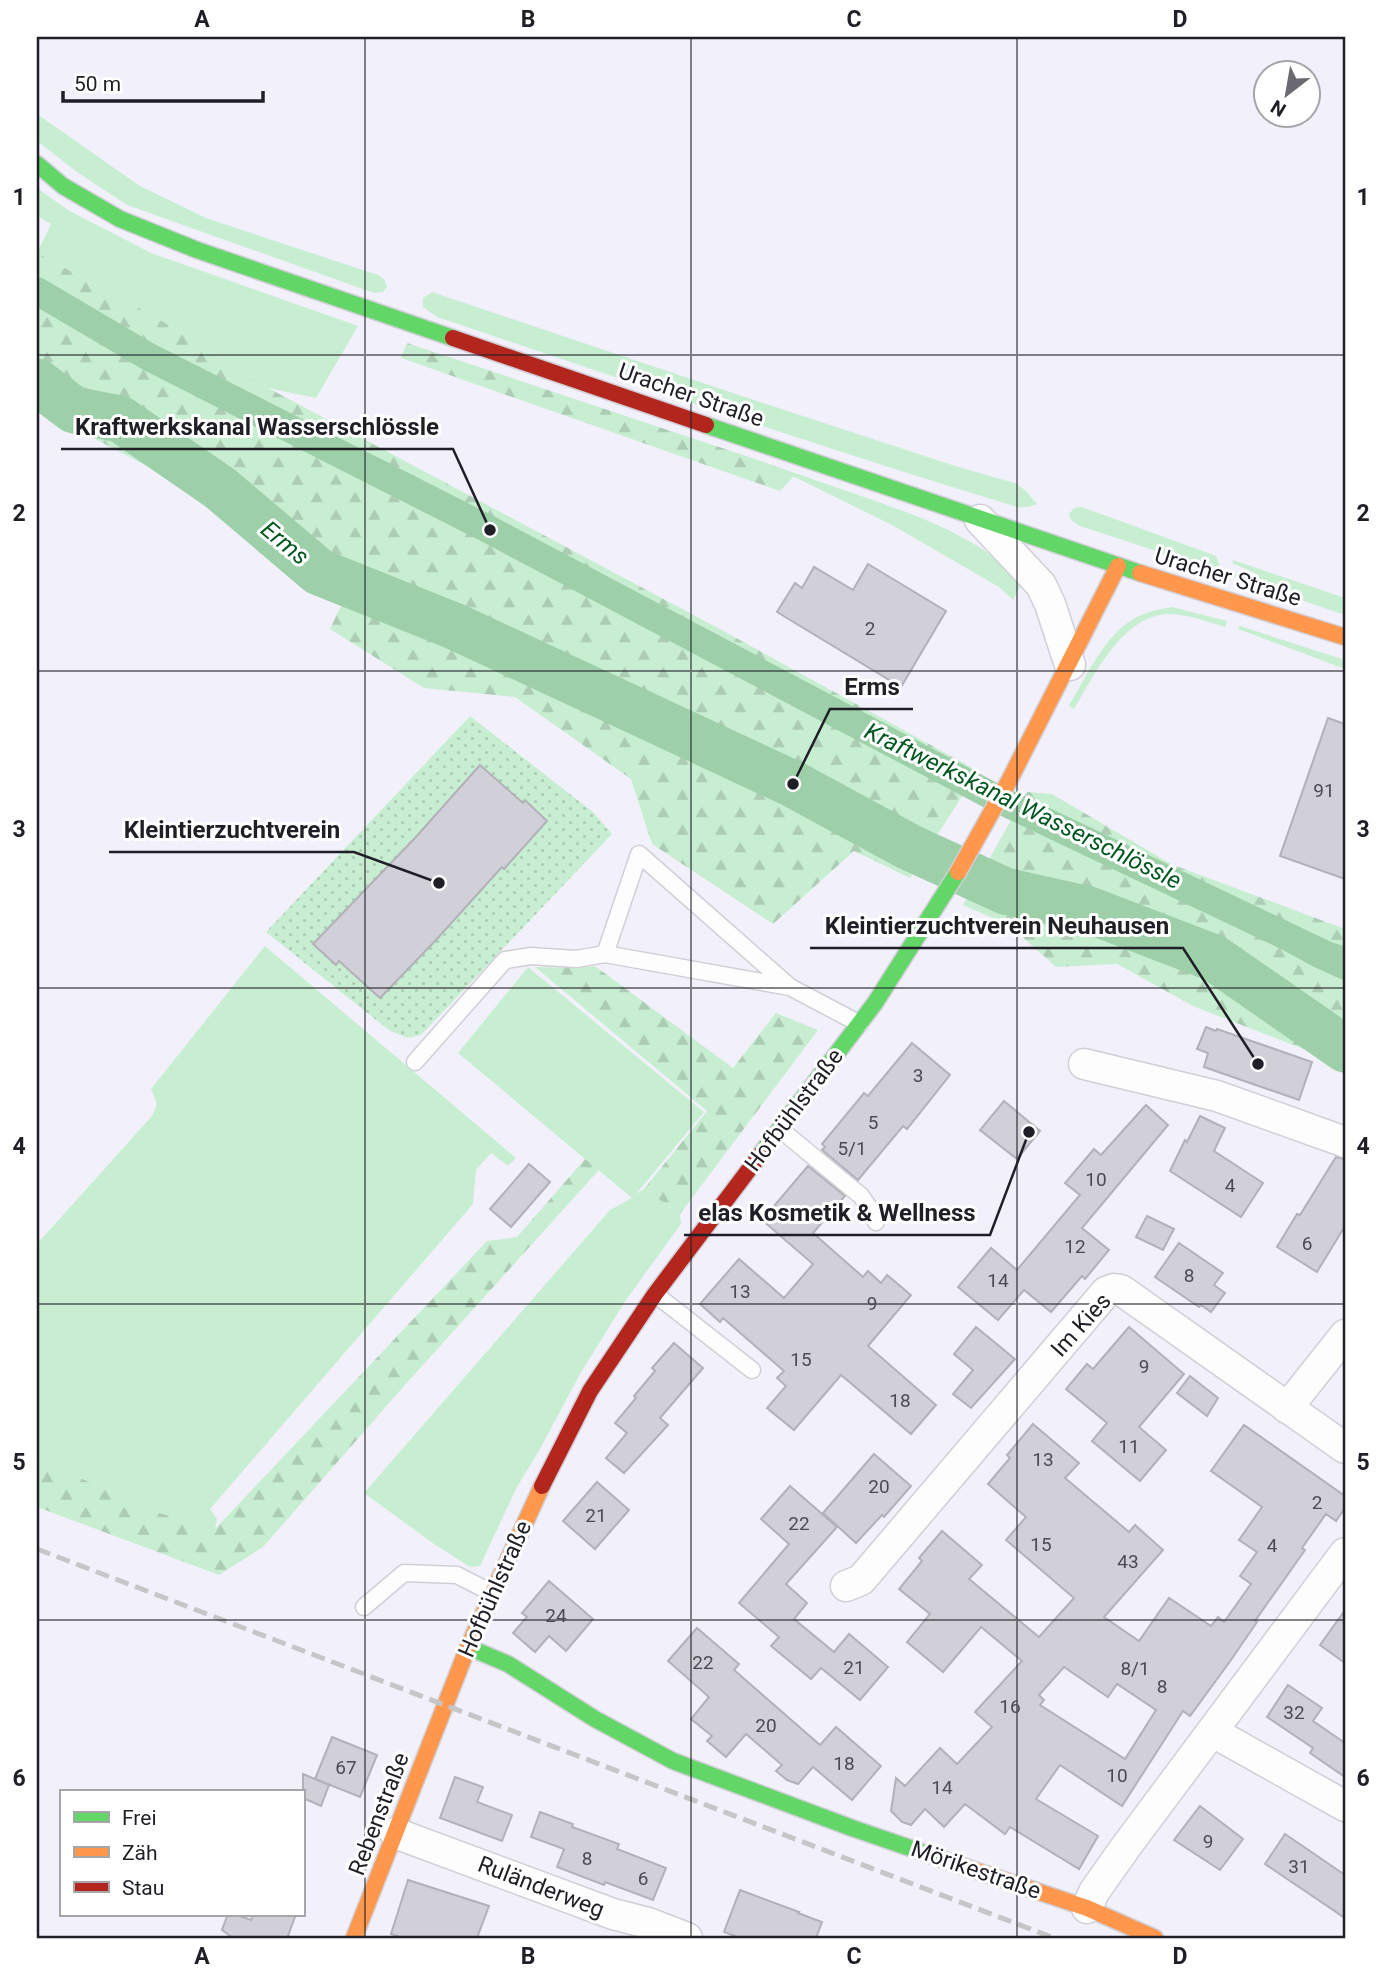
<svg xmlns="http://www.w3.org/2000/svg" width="1382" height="1975" font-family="Roboto,sans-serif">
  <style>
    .green { fill: #c8eed2 }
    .forest { fill: url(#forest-firs) }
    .garden { fill: url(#garden-dots) }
    .water { fill: url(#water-ripples) }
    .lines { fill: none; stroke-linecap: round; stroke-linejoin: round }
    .canal { stroke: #9dd0a8; stroke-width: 28 }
    .river { stroke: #9dd0a8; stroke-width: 47 }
    .building { fill: #d1d0d8; stroke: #b2b1b9; stroke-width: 2; fill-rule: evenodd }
    .lane-casing { stroke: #d0cfd7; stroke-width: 19 }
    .street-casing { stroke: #d0cfd7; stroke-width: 33 }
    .fast-casing { stroke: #d0cfd7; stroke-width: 19 }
    .slow-casing { stroke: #d0cfd7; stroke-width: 19 }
    .jam-casing { stroke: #d0cfd7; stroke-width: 19 }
    .lane { stroke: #fdfdfe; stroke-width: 16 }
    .street { stroke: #fdfdfe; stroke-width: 30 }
    .fast { stroke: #63d668; stroke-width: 16 }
    .slow { stroke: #ff974d; stroke-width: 16 }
    .jam { stroke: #b3261e; stroke-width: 16 }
    .rail { stroke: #c6c6c8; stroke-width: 5; stroke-dasharray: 14 7; stroke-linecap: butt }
    .grid { fill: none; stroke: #201f27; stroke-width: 2; stroke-opacity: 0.55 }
    .labels { text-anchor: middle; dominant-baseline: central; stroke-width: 6; stroke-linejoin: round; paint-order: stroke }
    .number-label { font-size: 19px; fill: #4c4b53 }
    .street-label { font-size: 23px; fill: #201f27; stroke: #fff }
    .water-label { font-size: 24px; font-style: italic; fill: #005820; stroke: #fff }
    .leader { fill: none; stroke: #201f27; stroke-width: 2.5 }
    .callout-dot { fill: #201f27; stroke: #fff; stroke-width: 2.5 }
    .callout-label { font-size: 24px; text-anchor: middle; font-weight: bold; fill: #201f27; stroke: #fff; stroke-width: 6; stroke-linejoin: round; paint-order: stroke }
    .neatline { fill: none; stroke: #201f27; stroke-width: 2.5 }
    .grid-label { font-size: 23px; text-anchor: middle; font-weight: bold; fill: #201f27 }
  </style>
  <defs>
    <pattern id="forest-firs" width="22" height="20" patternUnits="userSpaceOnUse" patternTransform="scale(1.75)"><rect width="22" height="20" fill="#c8eed2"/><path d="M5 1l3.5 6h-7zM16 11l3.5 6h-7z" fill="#acccb4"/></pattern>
    <pattern id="garden-dots" width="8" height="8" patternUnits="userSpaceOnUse" patternTransform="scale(1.75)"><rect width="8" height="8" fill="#c8eed2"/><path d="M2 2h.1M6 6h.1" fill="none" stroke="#acccb4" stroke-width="1.8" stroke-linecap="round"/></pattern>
    <pattern id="water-ripples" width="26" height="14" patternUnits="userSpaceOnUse" patternTransform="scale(1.75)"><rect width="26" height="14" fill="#9dd0a8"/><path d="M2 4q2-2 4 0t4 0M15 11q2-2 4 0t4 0" fill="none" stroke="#87b291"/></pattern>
  </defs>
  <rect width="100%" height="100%" fill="#f2f1fb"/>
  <g class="green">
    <path d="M37,114L140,186L206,218L378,275L384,279L387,287L383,292L374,293L127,205L77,172L37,141Z"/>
    <path d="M37,188L68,210L151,253L358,326L316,398L268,388L154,316L37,253L51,224L37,216Z"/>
    <path d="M432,292L727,391L955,466L1015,483L1025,490L1037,504L1028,507H1017C822,448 630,382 437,317L423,307V298Z"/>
    <path d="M764,462C798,474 832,486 867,498C923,518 980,537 1022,583L1013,600L999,587L892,525Z"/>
    <path d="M1082,507L1216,556L1221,568L1245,577L1244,580L1080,526L1071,520L1069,514L1074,508Z"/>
    <path d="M1233,560L1345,598V615L1254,584L1257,574L1232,563Z"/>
    <path d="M1172,607L1227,621L1225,627C1208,622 1189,615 1171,614C1124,613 1095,674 1074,709L1069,706C1085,678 1106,633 1135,618C1147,612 1159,609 1172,607Z"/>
    <path d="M1240,626L1345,660V669L1238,629Z"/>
    <path d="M265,946L516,1158L508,1166L491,1153L476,1170L473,1204L210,1509L217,1519L215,1530L145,1509L37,1457V1244L152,1116L157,1104L151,1089Z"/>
    <path d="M528,967L704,1112L636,1194L644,1189L680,1214L681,1224L626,1300L580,1374L540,1449L517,1487L480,1566L470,1567L434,1544L364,1493L610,1210L632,1198L458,1053Z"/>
  </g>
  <g class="forest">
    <path d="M37,253L154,316L268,388L729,634L978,771L910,878L854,851L773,924L652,844L631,779L515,697L424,688L330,629L346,595L233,512L37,408Z"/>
    <path d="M407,343L764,462L794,476L780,491L401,358Z"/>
    <path d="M1027,792L1052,794L1171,864L1345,929V949L1331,945L1344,981H1345V1065L1195,1007L1117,964L1056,967L1009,925L963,905Z"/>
    <path d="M595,966L733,1068L776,1013L818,1030L680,1214L644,1189L707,1111L535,967L575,968Z"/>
    <path d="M585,1159L599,1170L404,1386L263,1547L219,1575L37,1507V1457L145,1509L215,1529L487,1241L517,1237Z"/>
  </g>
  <path class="garden" d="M470,716L594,813L612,834L421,1035L408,1038L390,1031L266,932Z"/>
  <path class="water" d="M1270,916L1331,945L1345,949V981L1312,966L1256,935Z"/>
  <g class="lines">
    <path class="canal" d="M37,291L149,357L490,530L994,797L1326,955L1345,961"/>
    <path class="river" d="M37,382L74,410L120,419L220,488L319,572L454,626L793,784L909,847L1005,891L1089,910L1214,958L1345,1049"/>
  </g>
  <g class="building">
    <path d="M868,564L946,611L901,687L777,612L795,583L802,588L814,567L853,590Z"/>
    <path d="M1328,718L1345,724V879L1280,856Z"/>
    <path d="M480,765L523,803L525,800L547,821L504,869L502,867L436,940L380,998L339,961L336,965L313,944L415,838Z"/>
    <path d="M1206,1027L1216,1031L1217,1029L1312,1062L1299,1100L1204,1067L1208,1053L1197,1049Z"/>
    <path d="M912,1043L950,1075L907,1129L903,1126L858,1180L822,1150L825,1147L822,1144L864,1093L868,1096Z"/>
    <path d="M1004,1101L1040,1131L1017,1159L980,1130Z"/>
    <path d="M1146,1105L1168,1125L1082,1228L1109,1250L1085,1279L1082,1276L1051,1312L1024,1290L998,1320L958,1287L991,1248L1017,1270L1080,1195L1065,1183L1094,1149L1101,1155Z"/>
    <path d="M1200,1116L1225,1128L1214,1151L1263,1183L1241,1217L1170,1171L1185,1140L1187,1142Z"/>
    <path d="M1336,1157L1345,1159V1226L1317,1272L1277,1247L1297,1214L1300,1215Z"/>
    <path d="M529,1164L550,1182L511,1227L490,1209Z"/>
    <path d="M808,1166L845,1196L813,1233L863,1277L868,1271L881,1283L887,1275L911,1295L868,1346L936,1405L911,1434L841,1375L794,1430L767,1408L786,1386L777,1378L784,1371L723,1318L720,1322L700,1304L739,1259L784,1298L813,1264L762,1220Z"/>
    <path d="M1147,1216L1174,1229L1163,1250L1136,1237Z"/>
    <path d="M1179,1243L1223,1273L1214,1285L1225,1293L1211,1312L1201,1305L1199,1307L1155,1277Z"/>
    <path d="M976,1327L1015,1359L971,1408L953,1394L973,1370L954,1354Z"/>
    <path d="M1129,1327L1184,1374L1139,1427L1166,1450L1140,1481L1092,1441L1107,1423L1066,1389L1087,1364L1093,1369Z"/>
    <path d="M674,1343L703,1368L660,1418L668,1425L624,1473L606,1458L627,1433L615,1423L636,1398L634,1396L655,1371L652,1368Z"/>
    <path d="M1190,1376L1218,1398L1207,1416L1177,1393Z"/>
    <path d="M1033,1424L1079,1463L1065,1478L1129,1532L1135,1525L1163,1550L1104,1617L1139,1641L1169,1598L1211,1626L1218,1617L1224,1622L1251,1584L1240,1576L1257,1552L1239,1540L1262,1507L1211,1471L1244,1425L1345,1496V1508L1336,1521L1326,1514L1302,1548L1305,1550L1255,1621L1257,1622L1231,1660L1190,1716L1183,1711L1122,1806L1060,1765L1036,1799L1098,1836L1079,1869L1010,1827L1005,1834L965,1804L944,1827L925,1809L911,1825L902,1822L891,1811L896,1778L905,1786L940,1748L957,1764L992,1727L975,1712L1022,1661L981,1627L943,1672L907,1642L930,1614L899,1589L922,1561L919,1558L942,1531L982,1565L969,1579L1039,1637L1074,1598L1006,1540L1026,1517L988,1484L1010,1458L1007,1455ZM1064,1667L1108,1697L1117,1684L1156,1710L1125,1759L1040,1705L1044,1700L1039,1695Z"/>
    <path d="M874,1454L911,1486L884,1517L882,1515L856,1543L823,1513Z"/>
    <path d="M597,1482L629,1510L595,1549L563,1521Z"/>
    <path d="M790,1486L837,1527L786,1584L807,1603L794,1619L834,1652L849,1634L888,1667L860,1700L821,1668L811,1679L771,1646L779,1637L739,1603L789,1544L761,1519Z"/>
    <path d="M549,1581L593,1619L566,1651L549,1636L535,1652L513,1633L527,1617L522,1613Z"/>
    <path d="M1345,1610V1663L1320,1645Z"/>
    <path d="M697,1628L739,1664L734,1670L820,1745L836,1727L881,1766L852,1800L813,1767L798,1784L787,1780L776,1771L782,1765L746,1734L726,1757L707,1741L712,1736L691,1719L709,1697L668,1661Z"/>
    <path d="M1288,1685L1322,1708L1313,1721L1345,1743V1777L1310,1753L1313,1748L1267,1717Z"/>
    <path d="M332,1737L377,1755L360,1797L315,1779Z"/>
    <path d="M303,1774L329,1785L321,1806L303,1798Z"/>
    <path d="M455,1777L483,1787L477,1802L512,1815L502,1841L440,1818Z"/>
    <path d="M1200,1806L1243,1839L1220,1870L1174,1840Z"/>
    <path d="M540,1812L573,1824L572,1827L619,1844L617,1849L666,1868L653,1900L605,1882L604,1885L557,1867L564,1849L531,1837Z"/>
    <path d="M1285,1834L1345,1875V1918L1265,1864Z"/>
    <path d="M408,1880L489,1906L477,1938H403L391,1934Z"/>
    <path d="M740,1890L799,1912L798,1913L822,1922L816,1938H740L724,1932Z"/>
    <path d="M228,1914H234L251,1920L253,1914H296L288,1936L292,1938H233L222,1930Z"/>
  </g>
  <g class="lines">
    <defs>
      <g id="lane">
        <path d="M790,987L639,854L605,954L790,987L860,1024"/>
        <path d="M415,1062L505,960L531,956L576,959L605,954"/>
        <path d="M780,1129L861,1196L870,1209L876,1222"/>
        <path d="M655,1294L752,1370"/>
        <path d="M364,1607L404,1573L457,1575L492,1593"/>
      </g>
      <g id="street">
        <path d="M980,520L1041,585L1050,604L1070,665"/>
        <path d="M1084,1064L1217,1096L1345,1142"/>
        <path d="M1287,1408L1345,1335"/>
        <path d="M846,1586L861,1580L1106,1292L1114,1289L1121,1290L1345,1448"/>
        <path d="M1213,1732L1345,1806"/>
        <path d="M395,1833L613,1914L648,1923L687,1938"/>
        <path d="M1087,1908L1094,1892L1125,1848L1345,1553"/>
      </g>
      <g id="fast">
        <path d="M37,164L63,186L120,219L197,250L453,338"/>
        <path d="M706,425L1140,573"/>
        <path d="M760,1155L875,1003L958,872"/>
        <path d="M468,1647L508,1664L595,1719L673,1761L852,1828L965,1867"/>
      </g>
      <g id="slow">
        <path d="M1140,573L1345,637"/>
        <path d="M958,872L1009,781L1118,566"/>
        <path d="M965,1867L1087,1908L1155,1938"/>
        <path d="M354,1938L468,1647L542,1486"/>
      </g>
      <g id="jam">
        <path d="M453,338L706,425"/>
        <path d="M542,1486L590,1391L655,1294L760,1155"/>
      </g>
    </defs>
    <use href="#lane" class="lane-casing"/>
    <use href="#street" class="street-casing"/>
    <use href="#fast" class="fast-casing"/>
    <use href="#slow" class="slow-casing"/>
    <use href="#jam" class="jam-casing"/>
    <use href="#lane" class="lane"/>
    <use href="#street" class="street"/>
    <use href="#fast" class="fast"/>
    <use href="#slow" class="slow"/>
    <use href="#jam" class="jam"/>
    <path class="rail" d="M37,1549L1054,1938"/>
  </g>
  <path class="grid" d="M365,37V1938M691,37V1938M1017,37V1938M37,355H1345M37,671H1345M37,988H1345M37,1304H1345M37,1620H1345"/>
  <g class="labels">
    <g class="number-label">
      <text x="870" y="628">2</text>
      <text x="1324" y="790">91</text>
      <text x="918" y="1075">3</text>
      <text x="873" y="1122">5</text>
      <text x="852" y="1148">5/1</text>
      <text x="1096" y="1179">10</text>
      <text x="1230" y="1185">4</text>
      <text x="1307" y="1243">6</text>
      <text x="1075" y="1246">12</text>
      <text x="1189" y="1275">8</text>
      <text x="998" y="1280">14</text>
      <text x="740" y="1291">13</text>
      <text x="872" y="1303">9</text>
      <text x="801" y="1359">15</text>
      <text x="1144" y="1366">9</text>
      <text x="900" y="1400">18</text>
      <text x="1129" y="1446">11</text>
      <text x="1043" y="1459">13</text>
      <text x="879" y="1486">20</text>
      <text x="1317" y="1502">2</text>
      <text x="596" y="1515">21</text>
      <text x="799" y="1523">22</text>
      <text x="1041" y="1544">15</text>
      <text x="1272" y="1545">4</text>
      <text x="1128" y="1561">43</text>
      <text x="556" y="1615">24</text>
      <text x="703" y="1662">22</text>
      <text x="854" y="1667">21</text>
      <text x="1135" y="1668">8/1</text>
      <text x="1162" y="1686">8</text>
      <text x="1010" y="1706">16</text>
      <text x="1294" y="1712">32</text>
      <text x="766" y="1725">20</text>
      <text x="844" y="1763">18</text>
      <text x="346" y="1767">67</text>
      <text x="1117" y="1775">10</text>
      <text x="942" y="1787">14</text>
      <text x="1208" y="1841">9</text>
      <text x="587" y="1858">8</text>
      <text x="1299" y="1866">31</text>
      <text x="643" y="1878">6</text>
    </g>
    <g class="street-label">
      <text transform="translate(691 395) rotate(19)">Uracher Straße</text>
      <text transform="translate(1228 577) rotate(17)">Uracher Straße</text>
      <text transform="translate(794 1110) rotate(-53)">Hofbühlstraße</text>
      <text transform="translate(1081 1325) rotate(-48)">Im Kies</text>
      <text transform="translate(495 1589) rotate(-66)">Hofbühlstraße</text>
      <text transform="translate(379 1814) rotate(-69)">Rebenstraße</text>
      <text transform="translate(976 1870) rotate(19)">Mörikestraße</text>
      <text transform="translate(541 1887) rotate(21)">Ruländerweg</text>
    </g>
    <g class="water-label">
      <text transform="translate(285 543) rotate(40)">Erms</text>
      <text transform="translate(1023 806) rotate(26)">Kraftwerkskanal Wasserschlössle</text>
    </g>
  </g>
  <path class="leader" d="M490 530L453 449H61M793 784L830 709H913M439 883L354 852H109M1258 1064L1183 948H810M1029 1132L990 1235H684"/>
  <g class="callout-dot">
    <circle cx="490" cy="530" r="7"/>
    <circle cx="793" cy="784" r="7"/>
    <circle cx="439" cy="883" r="7"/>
    <circle cx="1258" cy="1064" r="7"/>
    <circle cx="1029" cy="1132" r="7"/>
  </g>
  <g class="callout-label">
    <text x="257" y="435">Kraftwerkskanal Wasserschlössle</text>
    <text x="872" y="695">Erms</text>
    <text x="232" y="838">Kleintierzuchtverein</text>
    <text x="997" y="934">Kleintierzuchtverein Neuhausen</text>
    <text x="837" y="1221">elas Kosmetik &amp; Wellness</text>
  </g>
  <rect width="1382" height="1975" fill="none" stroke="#ffffff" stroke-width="77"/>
  <rect x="60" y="1790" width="245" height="126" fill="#ffffff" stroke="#a6a5a9" stroke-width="2"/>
  <rect x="74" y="1812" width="35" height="10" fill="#63d668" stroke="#a6a5a9" stroke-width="2"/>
  <text x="122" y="1825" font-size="21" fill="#201f27">Frei</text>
  <rect x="74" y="1847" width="35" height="10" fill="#ff974d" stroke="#a6a5a9" stroke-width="2"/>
  <text x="122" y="1860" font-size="21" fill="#201f27">Zäh</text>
  <rect x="74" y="1882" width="35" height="10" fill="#b3261e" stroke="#a6a5a9" stroke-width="2"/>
  <text x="122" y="1895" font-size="21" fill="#201f27">Stau</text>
  <g transform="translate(1287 94) rotate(211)"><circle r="33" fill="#ffffff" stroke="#a6a5a9" stroke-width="2"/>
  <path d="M0-5L12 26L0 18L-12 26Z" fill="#6a6871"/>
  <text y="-10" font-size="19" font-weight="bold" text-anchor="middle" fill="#201f27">N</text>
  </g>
  <path d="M63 91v10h200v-10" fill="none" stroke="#201f27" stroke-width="3.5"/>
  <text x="74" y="91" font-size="21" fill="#201f27" stroke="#ffffff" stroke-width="5" paint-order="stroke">50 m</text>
  <rect x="38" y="38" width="1306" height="1899" class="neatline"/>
  <g class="grid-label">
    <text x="202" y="27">A</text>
    <text x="528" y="27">B</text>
    <text x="854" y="27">C</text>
    <text x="1180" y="27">D</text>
    <text x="19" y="205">1</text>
    <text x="1363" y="205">1</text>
    <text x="19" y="521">2</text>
    <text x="1363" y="521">2</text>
    <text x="19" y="837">3</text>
    <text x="1363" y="837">3</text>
    <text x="19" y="1154">4</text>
    <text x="1363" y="1154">4</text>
    <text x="19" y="1470">5</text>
    <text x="1363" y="1470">5</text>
    <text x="19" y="1786">6</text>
    <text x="1363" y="1786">6</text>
    <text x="202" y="1964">A</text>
    <text x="528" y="1964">B</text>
    <text x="854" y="1964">C</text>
    <text x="1180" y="1964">D</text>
  </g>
</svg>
